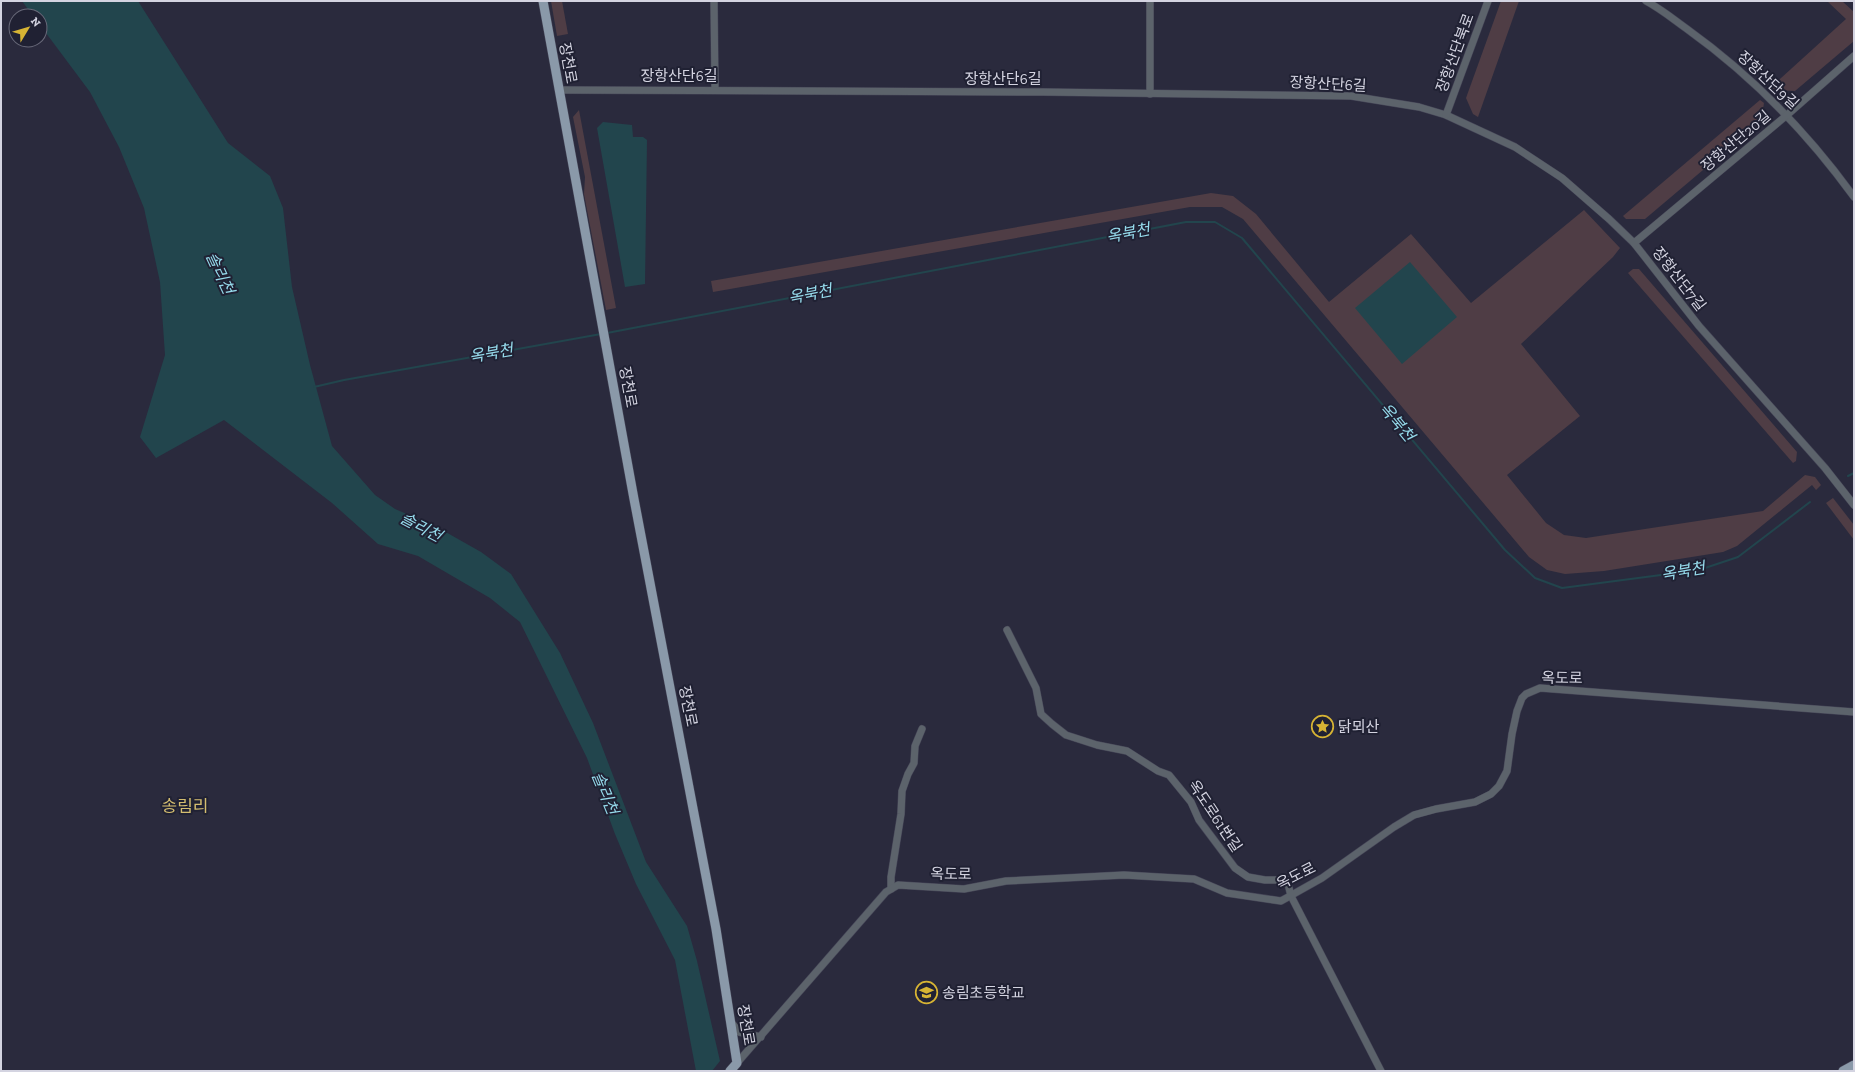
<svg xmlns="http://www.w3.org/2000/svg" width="1855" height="1072" font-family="'Zilla Slab','Noto Sans KR',serif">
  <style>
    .green { fill: #4f3d45 }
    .water { fill: #22454d }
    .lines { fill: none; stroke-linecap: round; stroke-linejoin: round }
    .stream { stroke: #22454d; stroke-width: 2 }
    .minor-casing { stroke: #454557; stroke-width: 8 }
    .major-casing { stroke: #454557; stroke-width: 10 }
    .minor { stroke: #5c636b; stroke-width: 7 }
    .major { stroke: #8a99a9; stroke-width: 9 }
    .labels { text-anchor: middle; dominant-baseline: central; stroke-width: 4; stroke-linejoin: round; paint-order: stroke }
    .street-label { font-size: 15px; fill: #d4d4e1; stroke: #202133 }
    .poi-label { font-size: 15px; fill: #d4d4e1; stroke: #202133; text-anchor: start }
    .water-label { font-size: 16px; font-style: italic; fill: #95daeb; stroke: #202133 }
    .quarter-label { font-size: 17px; fill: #d4bd70; stroke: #202133 }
  </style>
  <rect width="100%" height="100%" fill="#2a2a3d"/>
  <g class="green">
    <path d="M551,1H562L568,34L557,36Z"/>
    <path d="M1501,1H1519L1478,117L1473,114L1466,98Z"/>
    <path d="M1827,1H1842L1854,12V41L1795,91L1775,90L1771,87L1846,19Z"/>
    <path d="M1760,100L1764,103L1761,121L1645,219H1626L1623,216Z"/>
    <path d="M579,110L616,308L606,310L584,194L585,177L573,117Z"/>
    <path d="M1211,193L1233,196L1256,214L1329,302L1411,234L1471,303L1584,210L1620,248L1613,257L1521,344L1580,416L1507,475L1546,523L1564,535L1586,538L1763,511L1805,475L1815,477L1821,485L1816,490L1812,485L1737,546L1723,552L1604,571L1565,574L1547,570L1529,557L1243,219L1222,207H1190L713,292L711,281Z"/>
    <path d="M1633,269H1639L1797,452L1796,461L1793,463L1628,273Z"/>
    <path d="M1833,498L1854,525V540L1826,503Z"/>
  </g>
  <g class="water">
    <path d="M22,1H138L228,143L270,176L283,208L292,287L310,365L332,446L375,495L395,509L435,526L481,552L511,574L560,653L593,723L646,862L687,926L697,961L720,1061L712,1071H696L675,960L636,884L615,834L587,758L520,622L490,598L418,556L378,544L332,503L224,420L156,458L140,437L165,355L160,282L144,208L119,147L90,92L40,25V16H33Z"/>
    <path d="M603,122L632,125L633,137H643L647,140L645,284L625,287L597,128Z"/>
    <path d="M1410,262L1457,317L1402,364L1355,308Z"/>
  </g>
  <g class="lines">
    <g class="stream">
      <path d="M607,333L1186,222H1215L1242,238L1505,550L1535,578L1562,588L1699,570L1738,557L1810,502"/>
      <path d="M314,387L344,380L601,334"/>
      <path d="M1848,476L1854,473"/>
    </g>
    <defs>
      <g id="minor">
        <path d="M714,1L715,89"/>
        <path d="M1150,1V94"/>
        <path d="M1646,1C1661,9 1673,19 1687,29C1751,75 1807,132 1854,197"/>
        <path d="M559,90L1043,92L1351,96L1419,107L1446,115L1515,147L1562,178L1609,219L1634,243L1699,326L1825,468L1854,505"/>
        <path d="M1446,115L1488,1"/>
        <path d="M1634,243L1787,115L1854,56"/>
        <path d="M1007,630L1036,688L1041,714L1052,724L1066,735L1097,745L1127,751L1158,771L1169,775L1191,802L1199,820L1235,868L1248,877L1265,880H1287L1291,896L1381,1071"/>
        <path d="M891,889V877L901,814L902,791L908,774L914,763L915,746L922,729"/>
        <path d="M731,1022L739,1032L761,1037"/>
        <path d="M737,1063L886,892L898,885L964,889L1006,881L1124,875L1194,879L1227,893L1281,901L1322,878L1394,827L1414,815L1436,809L1475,802L1491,794L1499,786L1507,771L1512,734L1517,711L1522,698L1526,694L1540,688L1854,712"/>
      </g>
      <g id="major">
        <path d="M543,1L634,499L716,929L737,1063L730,1071"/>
        <path d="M1843,1071L1854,1065"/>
      </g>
    </defs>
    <use href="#minor" class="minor-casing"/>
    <use href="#major" class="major-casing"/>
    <use href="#minor" class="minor"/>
    <use href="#major" class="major"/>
  </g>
  <defs>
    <symbol id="sight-ring" viewBox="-11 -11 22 22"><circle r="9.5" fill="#202133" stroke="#d7b434" stroke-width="1.5"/><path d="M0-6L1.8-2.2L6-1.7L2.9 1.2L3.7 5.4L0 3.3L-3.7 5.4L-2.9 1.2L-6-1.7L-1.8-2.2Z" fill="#d7b434"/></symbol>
    <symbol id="school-ring" viewBox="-11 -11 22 22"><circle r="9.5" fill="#202133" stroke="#d7b434" stroke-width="1.5"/><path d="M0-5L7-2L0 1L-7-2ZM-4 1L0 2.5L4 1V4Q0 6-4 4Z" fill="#d7b434"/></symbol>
  </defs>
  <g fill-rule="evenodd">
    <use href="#sight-ring" x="1310" y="714" width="25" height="25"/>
    <use href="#school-ring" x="914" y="980" width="25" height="25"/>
  </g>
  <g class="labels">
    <g class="street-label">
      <text transform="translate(1455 53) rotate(-70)">장항산단북로</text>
      <text transform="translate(568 63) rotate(80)">장천로</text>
      <text x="679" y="76">장항산단6길</text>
      <text x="1003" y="79">장항산단6길</text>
      <text transform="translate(1768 80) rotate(43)">장항산단9길</text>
      <text transform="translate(1328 84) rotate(3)">장항산단6길</text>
      <text transform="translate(1736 141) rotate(-40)">장항산단20길</text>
      <text transform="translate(1679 279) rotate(52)">장항산단7길</text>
      <text transform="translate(628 387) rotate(80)">장천로</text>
      <text transform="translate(1562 678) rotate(1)">옥도로</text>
      <text transform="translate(688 706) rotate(79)">장천로</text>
      <text transform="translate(1215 816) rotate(56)">옥도로61번길</text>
      <text transform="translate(951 874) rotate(1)">옥도로</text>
      <text transform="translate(1296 876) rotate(-27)">옥도로</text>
      <text transform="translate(746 1025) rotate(81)">장천로</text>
    </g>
    <g class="poi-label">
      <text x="1338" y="727">닭뫼산</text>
      <text x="942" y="993">송림초등학교</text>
    </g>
    <g class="water-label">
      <text transform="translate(1128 233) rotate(-11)">옥북천</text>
      <text transform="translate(220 273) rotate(65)">솔리천</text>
      <text transform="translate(810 294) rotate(-11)">옥북천</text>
      <text transform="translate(491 353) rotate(-10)">옥북천</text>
      <text transform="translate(1397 422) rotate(50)">옥북천</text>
      <text transform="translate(421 527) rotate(28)">솔리천</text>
      <text transform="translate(1683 571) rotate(-10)">옥북천</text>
      <text transform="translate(605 793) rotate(68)">솔리천</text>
    </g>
    <g class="quarter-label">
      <text x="185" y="806">송림리</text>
    </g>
  </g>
  <rect width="1855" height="1072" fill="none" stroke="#d4d4e1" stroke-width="4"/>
  <g transform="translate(28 28) rotate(52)"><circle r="19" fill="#202133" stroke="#686979"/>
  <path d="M0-3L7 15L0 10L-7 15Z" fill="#d7b434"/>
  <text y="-6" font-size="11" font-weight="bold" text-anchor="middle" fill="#d4d4e1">N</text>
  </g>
</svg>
